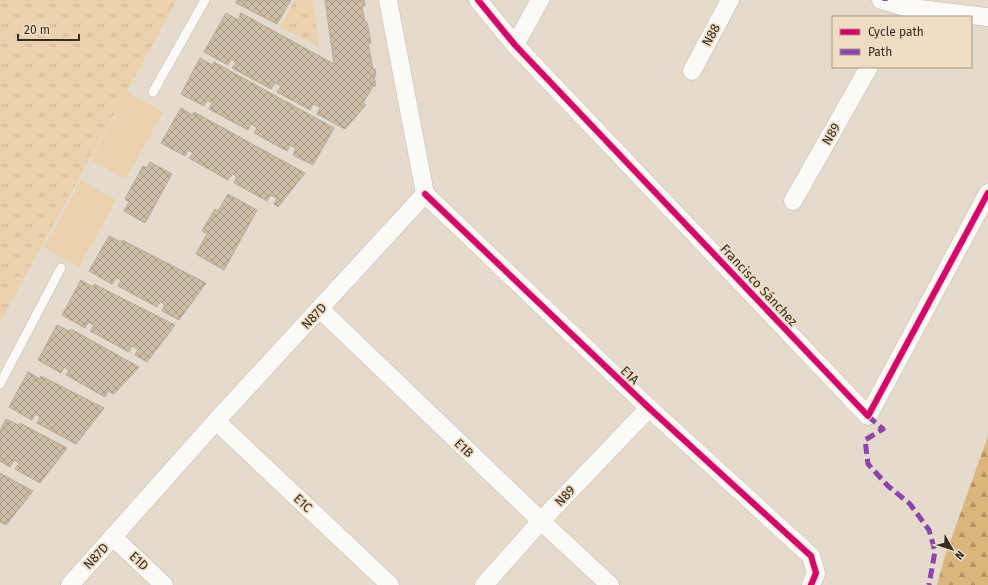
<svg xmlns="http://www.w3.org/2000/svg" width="988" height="585" font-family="'Fira Sans',sans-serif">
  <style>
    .grass { fill: url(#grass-tufts) }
    .forest { fill: url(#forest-firs) }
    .pitch { fill: #ecd1ad }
    .building { fill: url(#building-cross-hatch); stroke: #b4aca1 }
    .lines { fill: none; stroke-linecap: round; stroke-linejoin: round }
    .service-casing { stroke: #c2baaf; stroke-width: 10 }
    .minor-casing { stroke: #c2baaf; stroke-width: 19 }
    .service { stroke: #fbfaf7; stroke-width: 9 }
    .minor { stroke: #fbfaf7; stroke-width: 18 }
    .quiet { stroke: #8e44ad; stroke-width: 5; stroke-dasharray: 10 5; stroke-linecap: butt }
    .cycleway-casing { stroke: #efdcc2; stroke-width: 8 }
    .cycleway { stroke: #d6006c; stroke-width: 6 }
    .labels { text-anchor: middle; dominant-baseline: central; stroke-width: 3.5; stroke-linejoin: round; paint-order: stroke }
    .street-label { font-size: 13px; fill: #352d24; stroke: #efdcc2 }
  </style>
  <defs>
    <pattern id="grass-tufts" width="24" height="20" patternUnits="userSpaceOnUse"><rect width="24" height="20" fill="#ecd1ad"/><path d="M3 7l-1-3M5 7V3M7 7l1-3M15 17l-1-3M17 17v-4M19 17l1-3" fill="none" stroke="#cbb495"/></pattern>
    <pattern id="forest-firs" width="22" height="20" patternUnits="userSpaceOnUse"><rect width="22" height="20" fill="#dbb67c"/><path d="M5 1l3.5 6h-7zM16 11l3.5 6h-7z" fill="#b29465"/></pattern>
    <pattern id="building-cross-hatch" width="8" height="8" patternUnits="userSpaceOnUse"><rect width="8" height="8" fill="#ccbda4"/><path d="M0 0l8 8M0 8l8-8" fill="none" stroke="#a69a85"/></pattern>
  </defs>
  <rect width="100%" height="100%" fill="#e4dbcc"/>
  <g class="grass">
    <path d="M0,0H177L0,322Z"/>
    <path d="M295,0H313L319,47L280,27Z"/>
  </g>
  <path class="forest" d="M988,436V585H937L945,556Z"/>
  <g class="pitch">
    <path d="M127,92L163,112L126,179L91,160Z"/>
    <path d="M81,180L116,200L79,267L44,248Z"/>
  </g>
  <g class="building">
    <path d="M237,0H291L277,24L236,3Z"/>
    <path d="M325,0H364L365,6H362L365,22H367L371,43H368L373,69H375L376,76L374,77L376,86H373L363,103L366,105L345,129L317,114L320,107L313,104L310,110L277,92L281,86L275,83L271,89L232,68L236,62L231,59L228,65L204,52L226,13L238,20L241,13L334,64Z"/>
    <path d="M200,58L212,65L214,62L334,128L313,165L293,155L296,149L290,145L287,151L254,133L257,128L251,124L248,130L209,109L212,103L207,100L204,106L181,94Z"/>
    <path d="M181,108L192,115L194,112L305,173L278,207L274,204L277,198L270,195L267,201L234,183L237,177L232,174L228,180L189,158L193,153L188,150L185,156L161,143Z"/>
    <path d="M150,162L172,174L145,223L124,211L129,202L125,199L143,166L147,168Z"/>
    <path d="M228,194L257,210L224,270L196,254L207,234L202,231L215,209L218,211Z"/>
    <path d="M109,236L121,242L122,240L206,283L179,320L162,311L165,305L160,302L157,307L118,286L121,280L116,278L112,284L89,271Z"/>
    <path d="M81,280L93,287L94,284L175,325L147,362L135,355L138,349L132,346L129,352L90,331L94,325L88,322L85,328L62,315Z"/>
    <path d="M57,325L69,331L71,329L139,367L114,394L108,391L105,397L66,375L69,370L64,367L61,373L38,360Z"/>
    <path d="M28,372L40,379L41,376L104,408L76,444L37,423L40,417L35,414L32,420L9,407Z"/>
    <path d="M6,419L18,425L20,423L67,448L40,483L15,469L19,463L14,460L10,467L0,461V431Z"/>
    <path d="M0,473L33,491L6,525L0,522Z"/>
  </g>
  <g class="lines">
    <defs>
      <g id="service">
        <path d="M153,92L205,0"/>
        <path d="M0,384L61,268"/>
      </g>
      <g id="minor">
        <path d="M388,0L425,194"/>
        <path d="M478,0L515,45L868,416L988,193"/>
        <path d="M881,0L904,7L988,17"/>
        <path d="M515,45L540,0"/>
        <path d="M692,71L730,0"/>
        <path d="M425,194L649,408L811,556L816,573L811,585"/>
        <path d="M793,201L869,67"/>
        <path d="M320,309L541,521L610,585"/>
        <path d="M216,421L390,585"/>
        <path d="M113,537L164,585"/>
        <path d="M70,585L216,421L425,194"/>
        <path d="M484,585L541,521L649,408"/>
      </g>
    </defs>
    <use href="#service" class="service-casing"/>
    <use href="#minor" class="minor-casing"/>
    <use href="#service" class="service"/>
    <use href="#minor" class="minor"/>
    <g class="quiet">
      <path d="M885,1V0"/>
      <path d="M868,416L883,429L865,440L868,464L888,486L910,504L929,530L935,551L929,585"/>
    </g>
    <defs>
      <g id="cycleway">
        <path d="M478,0L515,45L868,416L988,193"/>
        <path d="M425,194L649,408L811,556L816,573L811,585"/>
      </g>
    </defs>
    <use href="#cycleway" class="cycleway-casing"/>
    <use href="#cycleway" class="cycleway"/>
  </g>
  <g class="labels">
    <g class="street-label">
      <text transform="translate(711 35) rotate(-61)">N88</text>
      <text transform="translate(831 134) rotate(-60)">N89</text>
      <text transform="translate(759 285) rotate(47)">Francisco Sánchez</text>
      <text transform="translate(314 316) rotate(-47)">N87D</text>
      <text transform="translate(630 375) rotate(44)">E1A</text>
      <text transform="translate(464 448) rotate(44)">E1B</text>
      <text transform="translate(565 496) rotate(-47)">N89</text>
      <text transform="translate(303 503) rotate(43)">E1C</text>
      <text transform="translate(96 556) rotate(-47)">N87D</text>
      <text transform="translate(139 561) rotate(43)">E1D</text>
    </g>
  </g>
  <rect x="832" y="16" width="140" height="52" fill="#efdcc2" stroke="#a59683"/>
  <rect x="840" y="29" width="20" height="6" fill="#d6006c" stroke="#a59683"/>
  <text x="868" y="36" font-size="12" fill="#352d24">Cycle path</text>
  <rect x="840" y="49" width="20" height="6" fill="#8e44ad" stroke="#a59683"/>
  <text x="868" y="56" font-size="12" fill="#352d24">Path</text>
  <g transform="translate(952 549) rotate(129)" stroke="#efdcc2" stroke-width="3" paint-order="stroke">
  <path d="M0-3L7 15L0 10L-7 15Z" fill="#352d24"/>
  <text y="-6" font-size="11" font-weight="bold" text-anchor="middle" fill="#352d24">N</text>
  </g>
  <path d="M18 34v6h61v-6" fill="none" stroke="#352d24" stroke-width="2"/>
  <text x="24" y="34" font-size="12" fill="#352d24" stroke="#efdcc2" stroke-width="3" paint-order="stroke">20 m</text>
</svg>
